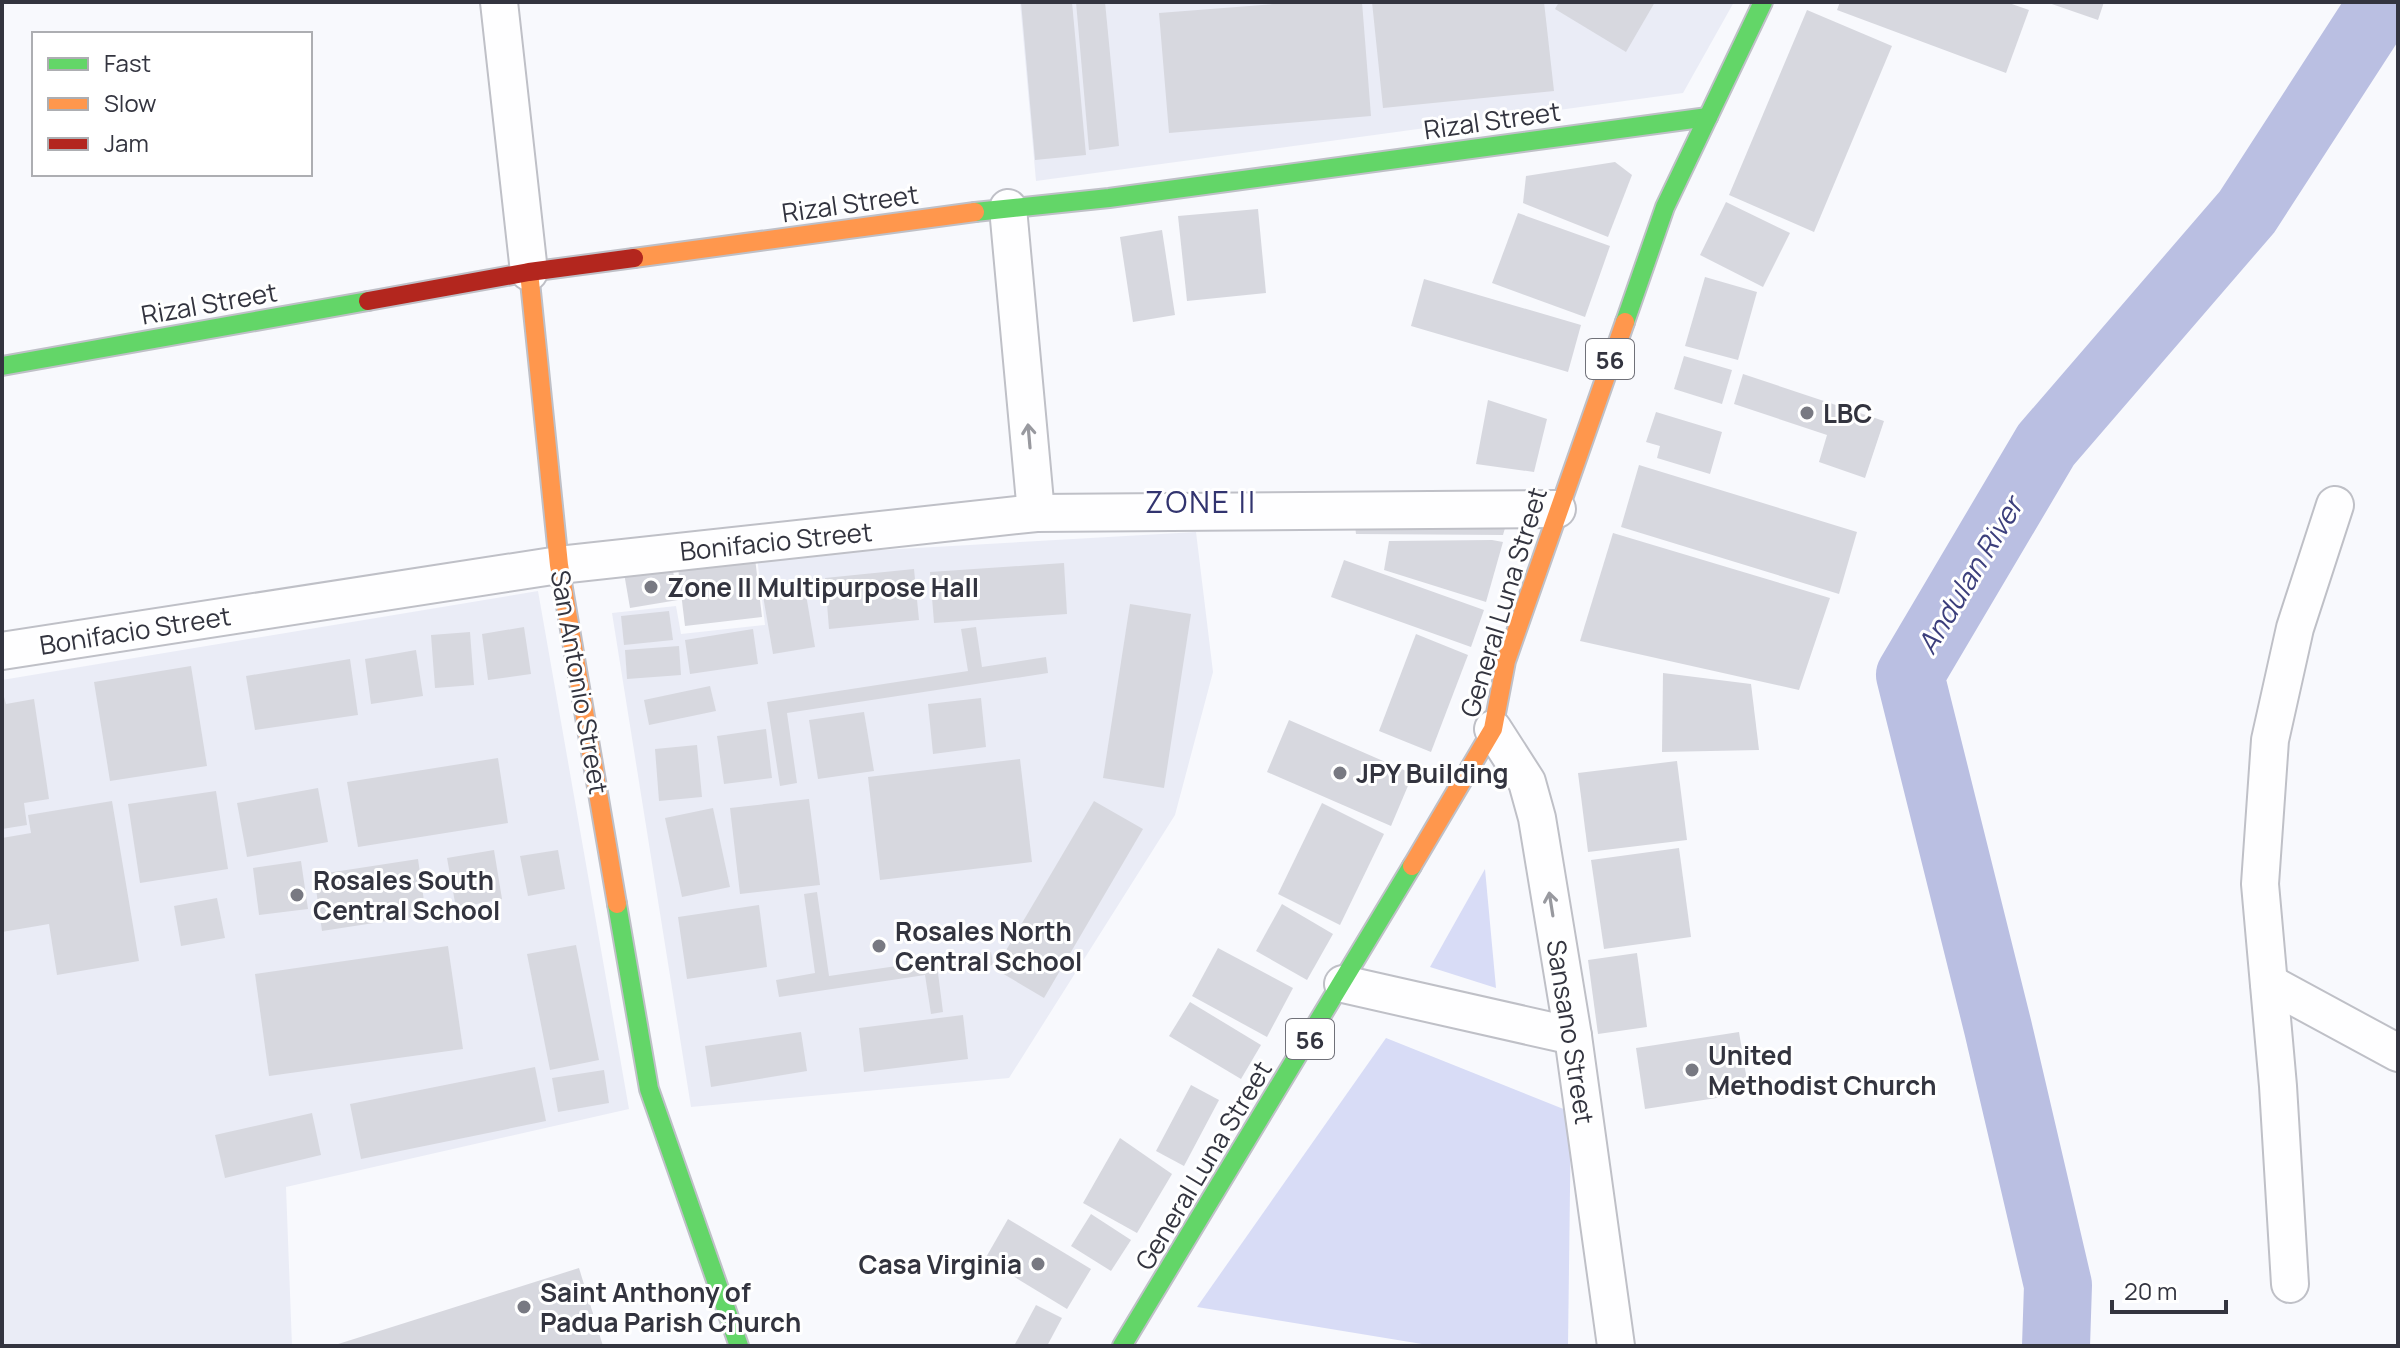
<svg xmlns="http://www.w3.org/2000/svg" width="2400" height="1348" font-family="Manrope,sans-serif">
  <style>
    .built { fill: #eaecf6 }
    .green { fill: #d8dcf6 }
    .lines { fill: none; stroke-linecap: round; stroke-linejoin: round }
    .river { stroke: #babfe2; stroke-width: 68 }
    .building { fill: #d7d8df }
    .street-casing { stroke: #bfc0c7; stroke-width: 40 }
    .fast-casing { stroke: #bfc0c7; stroke-width: 22 }
    .slow-casing { stroke: #bfc0c7; stroke-width: 22 }
    .jam-casing { stroke: #bfc0c7; stroke-width: 22 }
    .street { stroke: #fefeff; stroke-width: 36 }
    .fast { stroke: #63d668; stroke-width: 18 }
    .slow { stroke: #ff974d; stroke-width: 18 }
    .jam { stroke: #b3261e; stroke-width: 18 }
    .oneway { stroke: #98999f }
    .poi-dot { fill: #787982; stroke: #fff; stroke-width: 3 }
    .labels { text-anchor: middle; dominant-baseline: central; stroke-width: 6; stroke-linejoin: round; paint-order: stroke }
    .shield { fill: #fff; stroke: #707179; stroke-width: 2 }
    .shield-label { font-size: 24px; font-weight: bold; fill: #33343f }
    .street-label { font-size: 26px; fill: #33343f; stroke: #fff }
    .poi-label { font-size: 26px; font-weight: bold; fill: #33343f; stroke: #fff; text-anchor: start }
    .water-label { font-size: 28px; font-style: italic; fill: #3c3f7c; stroke: #fff }
    .quarter-label { font-size: 30px; letter-spacing: 2px; fill: #32346f; stroke: #fff }
  </style>
  <rect width="100%" height="100%" fill="#f8f9fd"/>
  <g class="built">
    <path d="M1020,2H1734L1683,93L1036,181Z"/>
    <path d="M1196,532L1213,672L1175,815L1009,1078L691,1107L612,613L676,606L681,634L765,625L757,557Z"/>
    <path d="M538,591L629,1109L286,1187L292,1346H2V680Z"/>
  </g>
  <g class="green">
    <path d="M1485,869L1496,988L1430,967Z"/>
    <path d="M1386,1038L1571,1112L1568,1346H1434L1197,1307Z"/>
  </g>
  <g class="lines">
    <path class="river" d="M2056,1346L2058,1285L1998,1028L1910,675L2046,445L2247,212L2383,2"/>
  </g>
  <g class="building">
    <path d="M1021,2H1072L1086,155L1035,160Z"/>
    <path d="M1076,2H1105L1119,146L1089,150Z"/>
    <path d="M1300,2H1362L1371,116L1169,133L1159,13Z"/>
    <path d="M1372,2H1544L1554,91L1383,108Z"/>
    <path d="M1559,2H1655L1626,52L1555,9Z"/>
    <path d="M1840,2H2006L2029,10L2006,73L1837,10Z"/>
    <path d="M2046,2H2104L2098,20Z"/>
    <path d="M1807,10L1892,46L1814,232L1729,195Z"/>
    <path d="M1615,162L1632,175L1608,237L1523,203L1526,176Z"/>
    <path d="M1726,202L1790,233L1763,287L1700,255Z"/>
    <path d="M1258,209L1266,293L1187,301L1178,216Z"/>
    <path d="M1518,213L1610,246L1585,317L1492,283Z"/>
    <path d="M1162,230L1175,315L1133,322L1120,237Z"/>
    <path d="M1705,277L1757,292L1738,360L1685,346Z"/>
    <path d="M1424,279L1581,325L1568,372L1411,326Z"/>
    <path d="M1684,356L1732,370L1722,404L1674,389Z"/>
    <path d="M1743,374L1884,421L1865,478L1819,462L1827,435L1734,404Z"/>
    <path d="M1488,400L1547,419L1534,472L1476,464Z"/>
    <path d="M1656,412L1722,432L1710,474L1657,458L1660,446L1646,442Z"/>
    <path d="M1639,465L1857,532L1839,594L1621,527Z"/>
    <path d="M1509,514L1503,535L1356,534L1354,516Z"/>
    <path d="M1613,533L1830,598L1799,690L1580,641Z"/>
    <path d="M1492,540L1503,542L1486,602L1384,570L1389,541Z"/>
    <path d="M755,558L762,617L685,626L678,568Z"/>
    <path d="M1344,560L1484,610L1471,647L1331,597Z"/>
    <path d="M1064,563L1067,614L934,623L930,572Z"/>
    <path d="M672,565L678,600L630,608L624,573Z"/>
    <path d="M914,569L919,620L829,629L825,578Z"/>
    <path d="M804,583L815,647L773,654L762,590Z"/>
    <path d="M1130,604L1191,614L1164,788L1103,778Z"/>
    <path d="M669,611L673,640L624,645L621,616Z"/>
    <path d="M524,627L531,674L488,680L482,634Z"/>
    <path d="M976,627L982,667L1046,657L1048,673L787,713L797,783L780,786L767,702L968,671L961,629Z"/>
    <path d="M753,629L758,664L690,674L685,640Z"/>
    <path d="M470,632L474,685L435,688L431,635Z"/>
    <path d="M1416,634L1468,655L1431,752L1379,731Z"/>
    <path d="M679,646L681,675L627,679L625,650Z"/>
    <path d="M416,650L423,696L371,704L365,659Z"/>
    <path d="M350,659L358,715L255,730L246,676Z"/>
    <path d="M191,666L207,766L110,781L94,682Z"/>
    <path d="M1663,673L1751,684L1759,750L1662,752Z"/>
    <path d="M710,686L716,711L649,725L644,700Z"/>
    <path d="M2,690L6,704L34,699L49,799L24,803L27,825L2,829Z"/>
    <path d="M981,698L986,747L933,754L928,704Z"/>
    <path d="M864,712L874,771L818,779L809,720Z"/>
    <path d="M1289,720L1413,774L1391,826L1267,772Z"/>
    <path d="M766,729L772,778L724,784L717,736Z"/>
    <path d="M697,745L702,797L659,801L655,749Z"/>
    <path d="M498,758L508,823L358,847L347,782Z"/>
    <path d="M1020,759L1032,862L880,880L868,777Z"/>
    <path d="M1677,761L1687,840L1588,852L1578,773Z"/>
    <path d="M318,788L328,842L247,857L237,803Z"/>
    <path d="M216,791L228,869L140,883L128,804Z"/>
    <path d="M809,799L820,885L740,894L730,808Z"/>
    <path d="M112,801L139,961L57,975L49,924L2,932V838L31,833L28,815Z"/>
    <path d="M1094,801L1143,829L1044,998L995,969Z"/>
    <path d="M1322,803L1384,834L1340,925L1278,894Z"/>
    <path d="M713,808L730,887L682,897L665,818Z"/>
    <path d="M1679,848L1691,937L1604,949L1591,860Z"/>
    <path d="M494,850L502,899L456,908L447,858Z"/>
    <path d="M558,850L565,889L528,896L520,856Z"/>
    <path d="M418,859L426,915L322,931L314,875Z"/>
    <path d="M301,861L308,909L259,915L253,868Z"/>
    <path d="M817,892L829,976L991,952L993,965L938,973L943,1012L931,1014L925,975L779,997L776,980L815,973L804,894Z"/>
    <path d="M217,898L225,938L181,946L174,906Z"/>
    <path d="M1282,904L1333,934L1307,980L1256,951Z"/>
    <path d="M759,905L767,967L687,979L678,917Z"/>
    <path d="M576,945L599,1060L550,1070L527,954Z"/>
    <path d="M448,946L463,1049L269,1076L255,974Z"/>
    <path d="M1218,948L1293,988L1267,1037L1192,996Z"/>
    <path d="M1637,953L1647,1027L1598,1034L1588,960Z"/>
    <path d="M1190,1002L1261,1045L1241,1079L1169,1036Z"/>
    <path d="M963,1015L968,1059L864,1072L859,1028Z"/>
    <path d="M801,1032L807,1071L711,1087L705,1046Z"/>
    <path d="M1739,1032L1749,1093L1645,1109L1636,1048Z"/>
    <path d="M535,1067L546,1121L361,1159L350,1104Z"/>
    <path d="M604,1070L609,1103L558,1112L552,1078Z"/>
    <path d="M1191,1085L1219,1100L1184,1166L1156,1151Z"/>
    <path d="M312,1113L321,1155L225,1178L215,1135Z"/>
    <path d="M1120,1138L1172,1174L1137,1233L1083,1203Z"/>
    <path d="M1091,1214L1131,1240L1111,1271L1071,1246Z"/>
    <path d="M1008,1219L1091,1269L1067,1309L985,1259Z"/>
    <path d="M579,1268L603,1346H335V1345Z"/>
    <path d="M1036,1305L1062,1318L1047,1346H1018L1015,1344Z"/>
  </g>
  <g class="lines">
    <defs>
      <g id="street">
        <path d="M499,2L529,272"/>
        <path d="M1008,208L1036,513"/>
        <path d="M2,651L559,565L1036,513L1557,509"/>
        <path d="M1493,729L1527,782L1537,818L1573,1036L1616,1346"/>
        <path d="M2269,983L2398,1053"/>
        <path d="M1343,984L1573,1036"/>
        <path d="M2290,1284L2278,1086L2260,884L2270,740L2295,628L2335,505"/>
      </g>
      <g id="fast">
        <path d="M975,212L1109,198L1708,117"/>
        <path d="M1625,322L1665,207L1763,2"/>
        <path d="M2,366L368,301"/>
        <path d="M617,904L649,1089L739,1346"/>
        <path d="M1122,1346L1412,866"/>
      </g>
      <g id="slow">
        <path d="M634,258L975,212"/>
        <path d="M529,272L559,565L617,904"/>
        <path d="M1412,866L1493,729L1506,661L1625,322"/>
      </g>
      <path id="jam" d="M368,301L529,272L634,258"/>
    </defs>
    <use href="#street" class="street-casing"/>
    <use href="#fast" class="fast-casing"/>
    <use href="#slow" class="slow-casing"/>
    <use href="#jam" class="jam-casing"/>
    <use href="#street" class="street"/>
    <use href="#fast" class="fast"/>
    <use href="#slow" class="slow"/>
    <use href="#jam" class="jam"/>
  </g>
  <defs><path id="oneway-shaft" d="M-6 0H5M1.5-3L5.5 0L1.5 3" fill="none" stroke-width="1.6" stroke-linecap="round" stroke-linejoin="round" transform="scale(2)"/></defs>
  <g class="oneway">
    <use href="#oneway-shaft" transform="translate(1029 436) rotate(-95)"/>
    <use href="#oneway-shaft" transform="translate(1551 904) rotate(-99)"/>
  </g>
  <g class="poi-dot">
    <circle cx="1807" cy="413" r="8"/>
    <circle cx="651" cy="587" r="8"/>
    <circle cx="1340" cy="773" r="8"/>
    <circle cx="297" cy="895" r="8"/>
    <circle cx="879" cy="946" r="8"/>
    <circle cx="1692" cy="1070" r="8"/>
    <circle cx="1038" cy="1264" r="8"/>
    <circle cx="524" cy="1307" r="8"/>
  </g>
  <g class="labels">
    <g class="shield">
      <rect x="1586" y="339" width="48" height="40" rx="6"/>
      <rect x="1286" y="1019" width="48" height="40" rx="6"/>
    </g>
    <g class="shield-label">
      <text x="1610" y="359">56</text>
      <text x="1310" y="1039">56</text>
    </g>
    <g class="street-label">
      <text transform="translate(1492 120) rotate(-8)">Rizal Street</text>
      <text transform="translate(850 203) rotate(-8)">Rizal Street</text>
      <text transform="translate(209 303) rotate(-10)">Rizal Street</text>
      <text transform="translate(776 541) rotate(-6)">Bonifacio Street</text>
      <text transform="translate(1503 602) rotate(-73)">General Luna Street</text>
      <text transform="translate(135 630) rotate(-9)">Bonifacio Street</text>
      <text transform="translate(580 682) rotate(80)">San Antonio Street</text>
      <text transform="translate(1571 1032) rotate(81)">Sansano Street</text>
      <text transform="translate(1203 1165) rotate(-59)">General Luna Street</text>
    </g>
    <g class="poi-label">
      <text x="1823" y="413">LBC</text>
      <text x="667" y="587">Zone II Multipurpose Hall</text>
      <text x="1356" y="773">JPY Building</text>
      <text x="313" y="880">Rosales South<tspan x="313" dy="30">Central School</tspan></text>
      <text x="895" y="931">Rosales North<tspan x="895" dy="30">Central School</tspan></text>
      <text x="1708" y="1055">United<tspan x="1708" dy="30">Methodist Church</tspan></text>
      <text x="1022" y="1264" text-anchor="end">Casa Virginia</text>
      <text x="540" y="1292">Saint Anthony of<tspan x="540" dy="30">Padua Parish Church</tspan></text>
    </g>
    <g class="water-label">
      <text transform="translate(1969 575) rotate(-59)">Andulan River</text>
    </g>
    <g class="quarter-label">
      <text x="1201" y="501">ZONE II</text>
    </g>
  </g>
  <rect width="2400" height="1348" fill="none" stroke="#33343f" stroke-width="8"/>
  <rect x="32" y="32" width="280" height="144" fill="#ffffff" stroke="#adaeb2" stroke-width="2"/>
  <rect x="48" y="58" width="40" height="12" fill="#63d668" stroke="#adaeb2" stroke-width="2"/>
  <text x="104" y="72" font-size="24" fill="#33343f">Fast</text>
  <rect x="48" y="98" width="40" height="12" fill="#ff974d" stroke="#adaeb2" stroke-width="2"/>
  <text x="104" y="112" font-size="24" fill="#33343f">Slow</text>
  <rect x="48" y="138" width="40" height="12" fill="#b3261e" stroke="#adaeb2" stroke-width="2"/>
  <text x="104" y="152" font-size="24" fill="#33343f">Jam</text>
  <path d="M2112 1300v12h114v-12" fill="none" stroke="#33343f" stroke-width="4"/>
  <text x="2124" y="1300" font-size="24" fill="#33343f" stroke="#ffffff" stroke-width="6" paint-order="stroke">20 m</text>
</svg>
